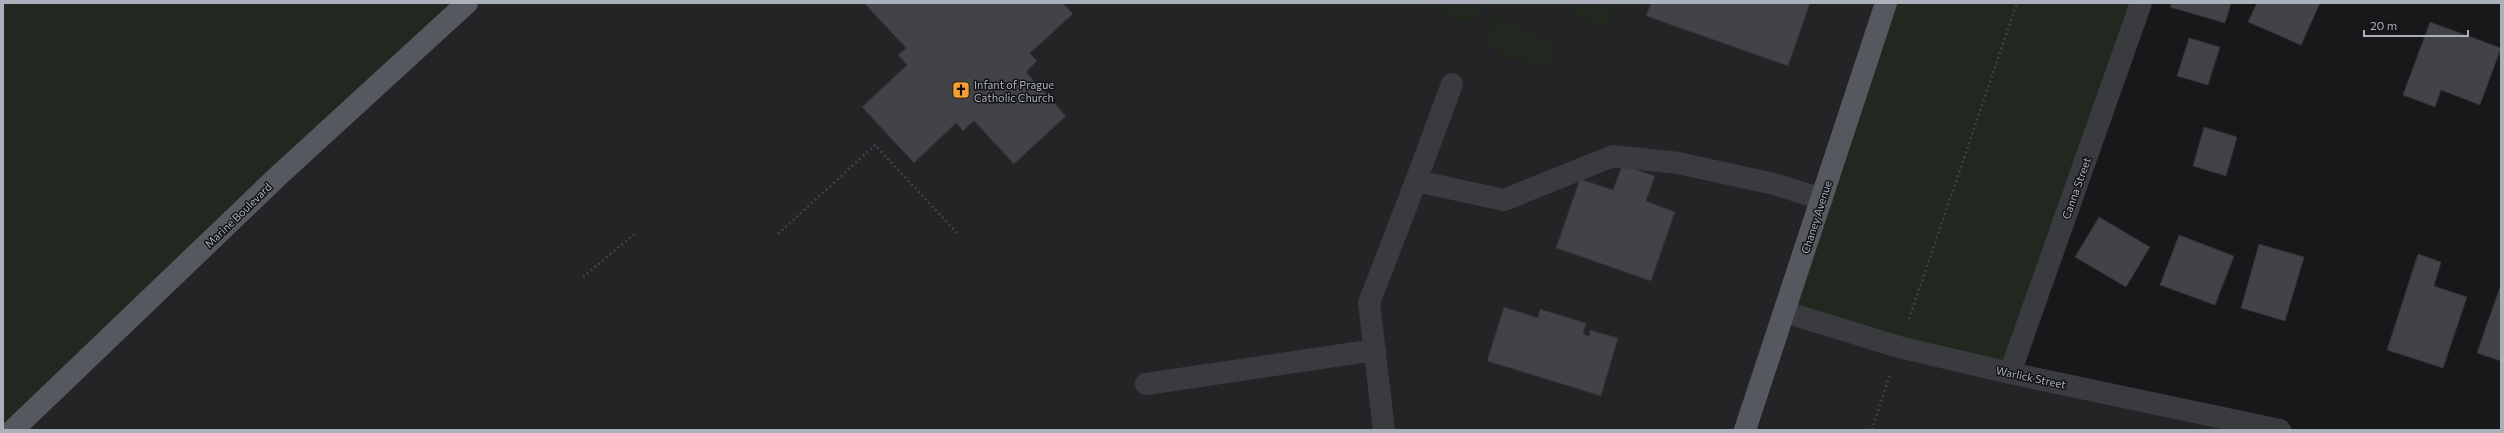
<svg xmlns="http://www.w3.org/2000/svg" width="2504" height="433" font-family="Commissioner,sans-serif">
  <style>
    .built { fill: #242427 }
    .green { fill: #202820 }
    .building { fill: #424347; stroke: #323236 }
    .lines { fill: none; stroke-linecap: round; stroke-linejoin: round }
    .path { stroke: #3f4246; stroke-width: 2.5; stroke-dasharray: 2 3; stroke-linecap: butt }
    .minor { stroke: #393b3f; stroke-width: 22 }
    .major { stroke: #55585e; stroke-width: 22 }
    .labels { text-anchor: middle; dominant-baseline: central; stroke-width: 3; stroke-linejoin: round; paint-order: stroke }
    .poi-label { font-size: 11px; fill: #aab1ba; stroke: #131315; text-anchor: start }
    .street-label { font-size: 11px; fill: #aab1ba; stroke: #131315 }
  </style>
  <rect width="100%" height="100%" fill="#18181a"/>
  <path class="built" d="M467,3H1886L1785,312L2281,430H13Z"/>
  <g class="green">
    <path d="M3,3H467L3,430Z"/>
    <path d="M1414,3H1489L1469,23Z"/>
    <path d="M1570,3H1616L1611,21L1601,25L1575,15Z"/>
    <path d="M1886,3H2141L2010,373L1785,312Z"/>
    <path d="M1497,16L1555,43L1549,67L1506,58L1485,43L1493,19Z"/>
  </g>
  <g class="building">
    <path d="M864,3H1063L1073,14L1030,53L1037,61L1026,72L1066,116L1014,164L974,121L963,131L956,123L914,163L862,107L907,65L898,55L906,48Z"/>
    <path d="M1651,3H1810L1788,66L1646,16Z"/>
    <path d="M2171,3H2231L2225,23L2170,7Z"/>
    <path d="M2257,3H2320L2301,45L2248,22Z"/>
    <path d="M2430,22L2501,48L2480,105L2441,90L2435,107L2403,95Z"/>
    <path d="M2189,38L2220,47L2208,85L2177,76Z"/>
    <path d="M2204,127L2237,137L2226,176L2193,166Z"/>
    <path d="M1622,165L1655,176L1646,201L1675,212L1651,281L1556,248L1580,179L1613,190Z"/>
    <path d="M2099,217L2150,247L2126,287L2075,257Z"/>
    <path d="M2179,235L2234,256L2215,305L2160,285Z"/>
    <path d="M2259,244L2304,257L2285,321L2241,308Z"/>
    <path d="M2418,254L2441,262L2434,286L2467,297L2443,368L2387,350Z"/>
    <path d="M2501,284V361L2477,353Z"/>
    <path d="M1504,307L1538,318L1540,309L1586,323L1583,334L1589,336L1590,330L1618,338L1601,396L1487,361Z"/>
  </g>
  <g class="lines">
    <g class="path">
      <path d="M778,234L875,145L957,233"/>
      <path d="M583,277L637,232"/>
      <path d="M1909,319L2017,3"/>
      <path d="M1872,430L1890,374"/>
    </g>
    <g class="minor">
      <path d="M1416,181L1452,84"/>
      <path d="M1785,312L1899,347L2010,373L2280,430"/>
      <path d="M2010,373L2141,3"/>
      <path d="M1146,384L1375,350"/>
      <path d="M1384,430L1369,303L1416,181L1504,200L1613,156L1678,163L1774,184L1822,199"/>
    </g>
    <g class="major">
      <path d="M13,430L277,177L467,3"/>
      <path d="M1745,430L1886,3"/>
    </g>
  </g>
  <defs>
    <symbol id="church-square" viewBox="-11 -11 22 22"><rect x="-9" y="-9" width="18" height="18" rx="4" fill="#f59e35" stroke="#131315"/><path d="M-1.2-6h2.4v3.5h3.3v2.4h-3.3V6h-2.4V-.1h-3.3v-2.4h3.3Z" fill="#111"/></symbol>
  </defs>
  <g fill-rule="evenodd">
    <use href="#church-square" x="951" y="80" width="20" height="20"/>
  </g>
  <g class="labels">
    <g class="poi-label">
      <text x="974" y="84">Infant of Prague<tspan x="974" dy="13">Catholic Church</tspan></text>
    </g>
    <g class="street-label">
      <text transform="translate(2076 188) rotate(-70)">Canna Street</text>
      <text transform="translate(238 215) rotate(-44)">Marine Boulevard</text>
      <text transform="translate(1816 217) rotate(-72)">Chaney Avenue</text>
      <text transform="translate(2031 377) rotate(12)">Warlick Street</text>
    </g>
  </g>
  <rect width="2504" height="433" fill="none" stroke="#aab1ba" stroke-width="8"/>
  <path d="M2364 30v6h104v-6" fill="none" stroke="#aab1ba" stroke-width="2"/>
  <text x="2370" y="30" font-size="12" fill="#aab1ba" stroke="#131315" stroke-width="3" paint-order="stroke">20 m</text>
</svg>
